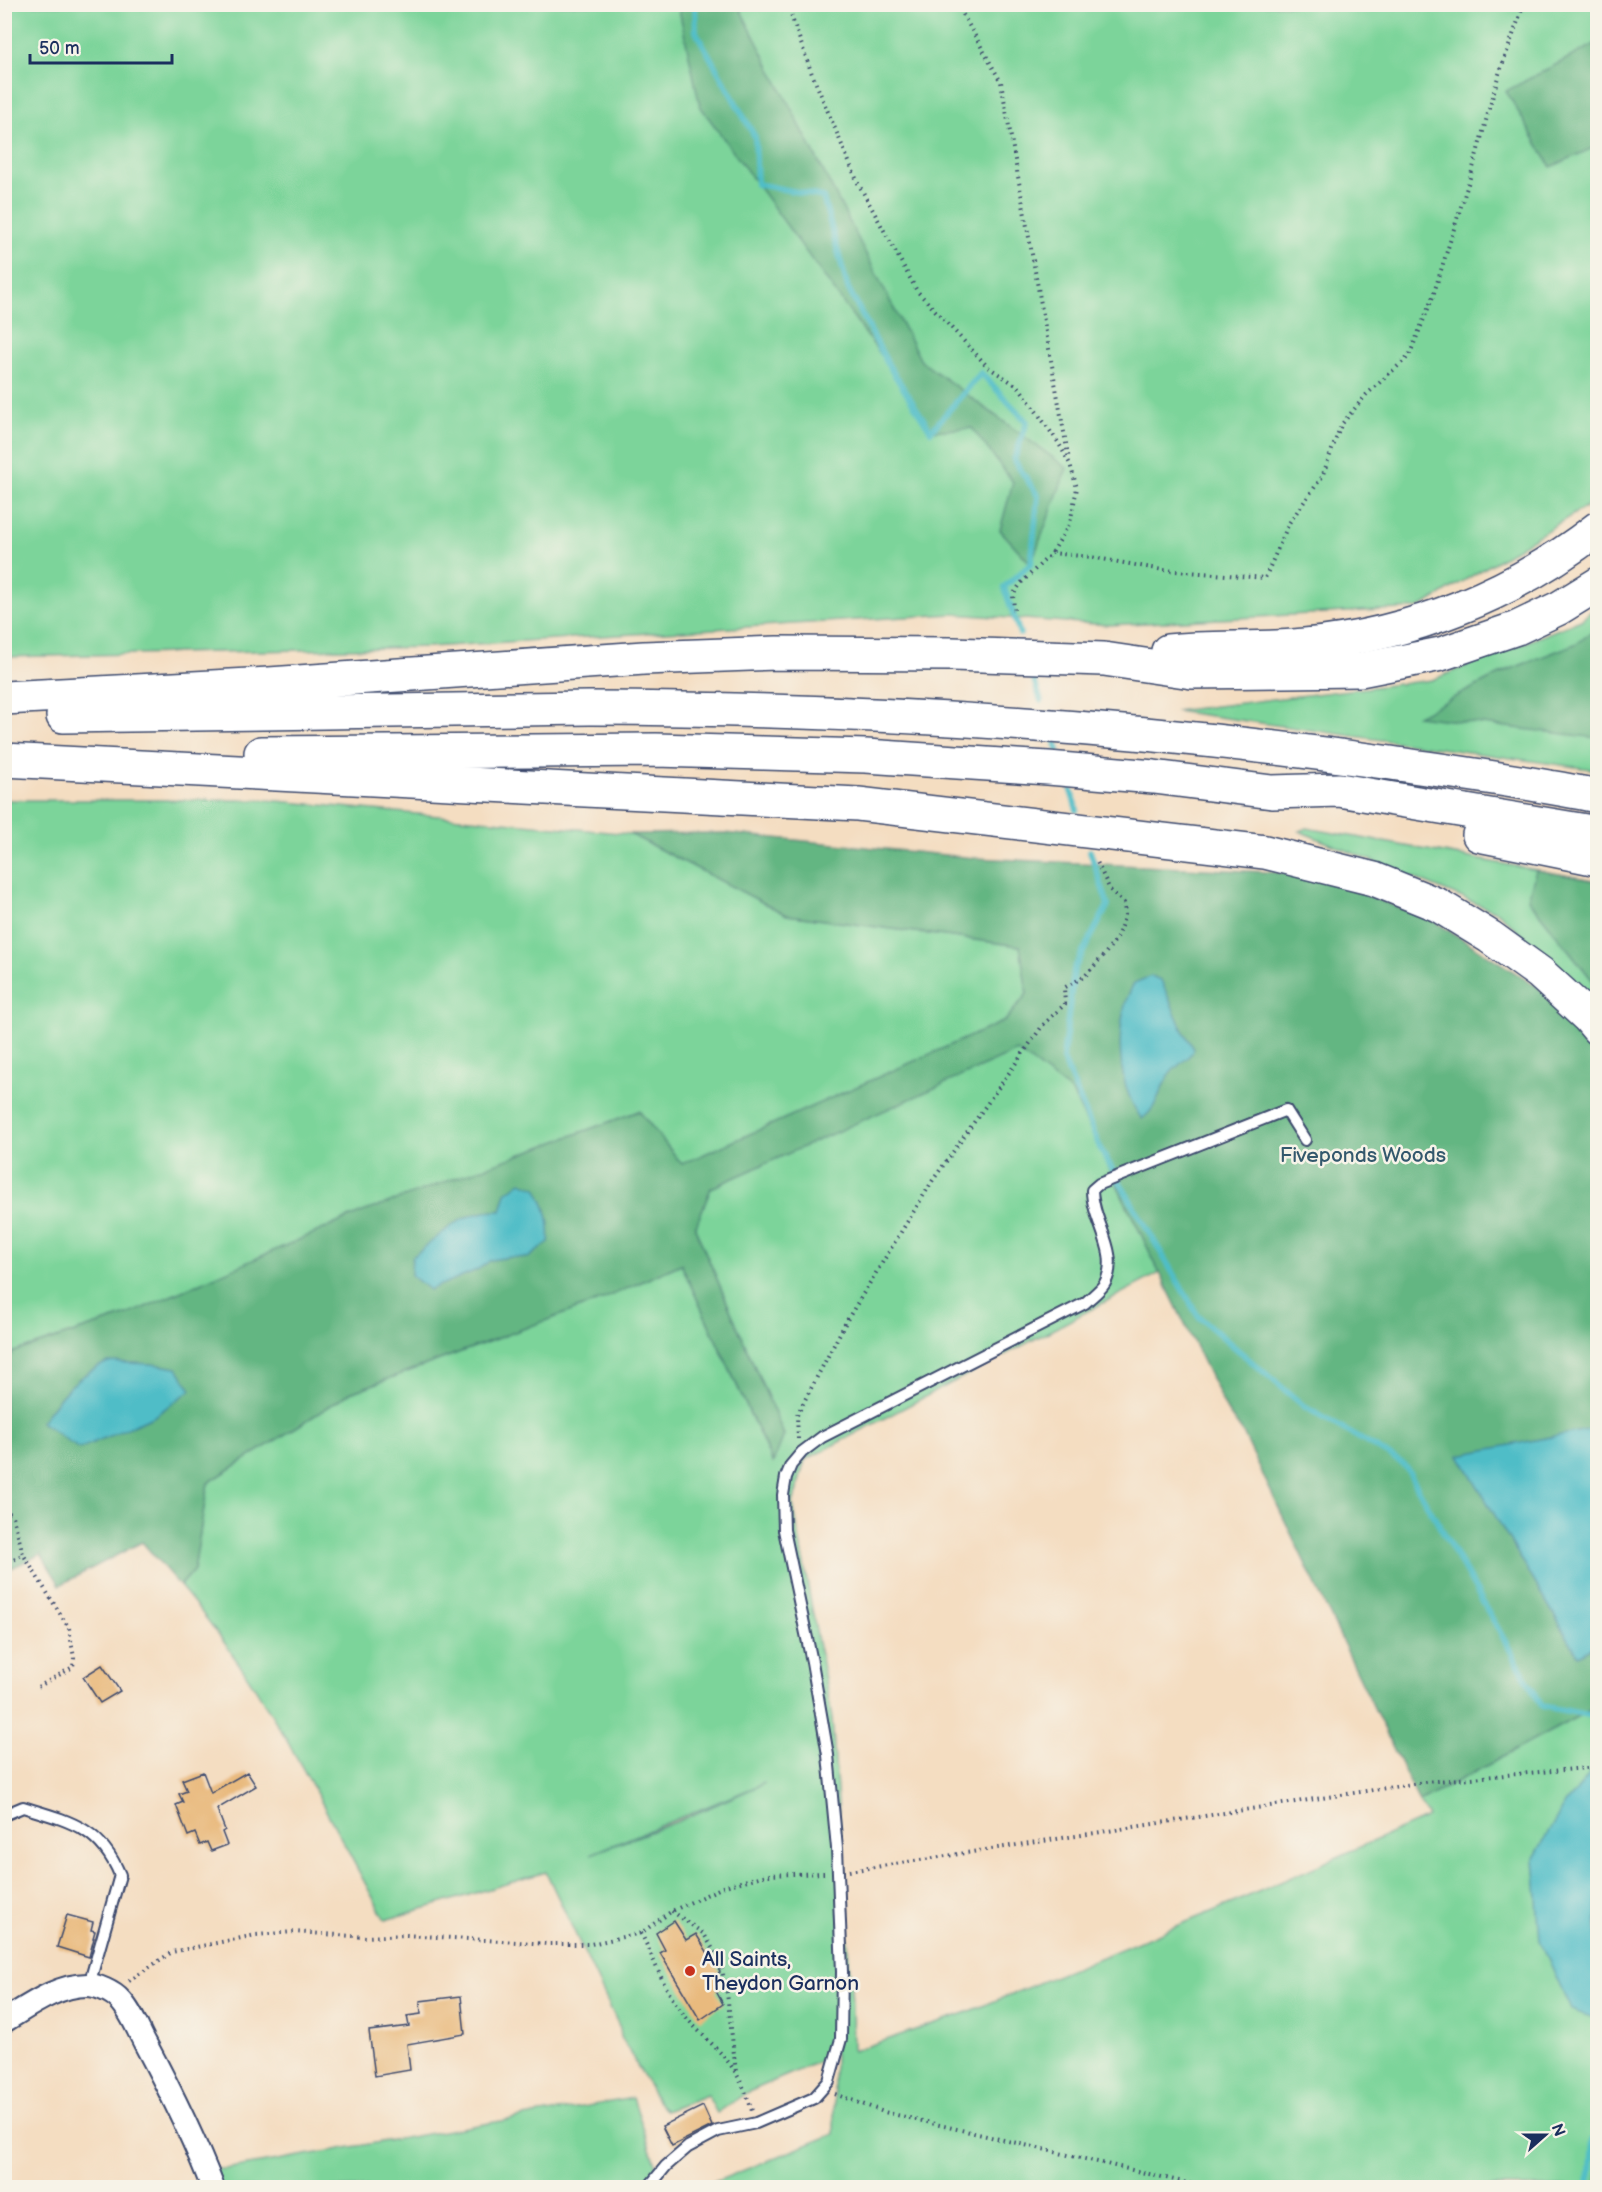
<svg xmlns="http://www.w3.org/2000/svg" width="1602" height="2192" font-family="'Balsamiq Sans',sans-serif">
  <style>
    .green { fill: #7bd49a; stroke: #4b827c; stroke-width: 1.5; fill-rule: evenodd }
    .forest { fill: #64b682; stroke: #407270; stroke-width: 1.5 }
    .water { fill: #4fbdc7; stroke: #357692; stroke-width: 1.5 }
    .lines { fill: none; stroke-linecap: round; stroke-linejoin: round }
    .stream { stroke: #4fbdc7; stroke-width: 6 }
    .building { fill: #e9ba7e }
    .lane-casing { stroke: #3c496d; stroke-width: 14 }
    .street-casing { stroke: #3c496d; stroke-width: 26 }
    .highway-casing { stroke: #3c496d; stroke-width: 36 }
    .path { stroke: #3c496d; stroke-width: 4; stroke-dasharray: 1.5 4.5; stroke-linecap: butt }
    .lane { stroke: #fff; stroke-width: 10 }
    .street { stroke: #fff; stroke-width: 22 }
    .highway { stroke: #fff; stroke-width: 33 }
    .poi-dot { fill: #c8321e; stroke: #f7f3e8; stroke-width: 2 }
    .labels { text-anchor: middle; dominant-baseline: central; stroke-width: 5; stroke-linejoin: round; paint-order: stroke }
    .park-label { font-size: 21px; fill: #33586d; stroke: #f7f3e8 }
    .poi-label { font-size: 21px; fill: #1b2f5e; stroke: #f7f3e8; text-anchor: start }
  </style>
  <rect width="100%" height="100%" fill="#f7f3e8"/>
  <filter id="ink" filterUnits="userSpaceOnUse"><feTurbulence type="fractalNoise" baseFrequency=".0167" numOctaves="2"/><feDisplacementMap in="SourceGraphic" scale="12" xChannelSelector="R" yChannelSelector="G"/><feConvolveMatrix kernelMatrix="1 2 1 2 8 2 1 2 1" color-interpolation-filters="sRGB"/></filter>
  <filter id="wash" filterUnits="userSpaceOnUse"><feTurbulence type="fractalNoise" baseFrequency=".008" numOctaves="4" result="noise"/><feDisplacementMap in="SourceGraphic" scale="24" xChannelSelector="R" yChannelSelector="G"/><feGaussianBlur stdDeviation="1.35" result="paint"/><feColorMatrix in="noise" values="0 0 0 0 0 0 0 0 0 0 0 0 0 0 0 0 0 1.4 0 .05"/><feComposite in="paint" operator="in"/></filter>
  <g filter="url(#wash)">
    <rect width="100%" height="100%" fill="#f4ddc1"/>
    <g class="green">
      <path d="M4,5H1597V500L1419,608L1109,625L953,614L429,647L5,657Z"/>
      <path d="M1597,606V770L1175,711L1432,680L1581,620Z"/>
      <path d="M5,800H267L630,834L787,915L1021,946L1027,994L1005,1021L682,1165L639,1111L127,1315L14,1352L5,1364Z"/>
      <path d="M1307,828L1597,881V1007L1499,913L1299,831Z"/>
      <path d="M1017,1051L1072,1092L1160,1273L805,1460L793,1504L832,1718L852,2003L853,2051L968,2012L1235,1902L1428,1817L1419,1802L1597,1706V2187H702L834,2134V2031L831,2051L820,2061L746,2093L717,2113L707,2095L666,2111L658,2102L621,2037L620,2028L546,1872L385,1920C323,1807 265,1685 180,1586L194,1570L208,1483L350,1393L601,1300L681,1264L772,1462L784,1435L695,1228L711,1188ZM765,1783L676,1822L591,1854Z"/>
      <path d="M633,2098L663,2187L209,2188L201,2169H225Z"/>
    </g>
    <g class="forest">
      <path d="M678,5H738L921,361L1067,468L1031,564L1000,530L1013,482L972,428L931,431L889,366L700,106Z"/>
      <path d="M1597,43V146L1551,167L1506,91Z"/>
      <path d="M1597,629V738L1417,716L1508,670L1575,644Z"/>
      <path d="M724,833L975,858L1311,874L1434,921L1538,987L1597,1046V1706L1419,1802L1243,1433L1227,1411L1072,1092L1017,1051L711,1188L695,1228L784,1435L773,1463L681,1264L601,1300L350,1393L208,1483L194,1570L180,1586L142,1542L60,1585L41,1554L5,1571L4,1364L14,1352L127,1315L360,1213L639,1111L682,1164L1005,1021L1027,994L1020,946L787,915L630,834Z"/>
      <path d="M1536,870L1597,881V986L1528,899Z"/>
    </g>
    <g class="water">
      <path d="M1151,976L1161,980L1182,1029L1194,1049C1188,1061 1177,1064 1170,1074C1158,1090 1159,1107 1142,1119C1119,1089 1116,1041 1125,1005C1126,998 1131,990 1134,983Z"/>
      <path d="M521,1182L536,1188C546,1206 551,1221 549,1242L528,1258L511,1257L491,1260L477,1270L429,1290L411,1275L412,1257C443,1235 460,1209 501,1211L506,1193Z"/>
      <path d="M108,1362L152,1364L177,1368L191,1390L153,1417L79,1449L41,1422C62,1394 75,1376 108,1362Z"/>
      <path d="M1597,1428V1645L1578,1655L1459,1455Z"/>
      <path d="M1597,1767V2019L1571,2010L1540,1940L1534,1858L1565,1803Z"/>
    </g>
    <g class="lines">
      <g class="stream">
        <path d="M695,4L696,32L755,137L757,184L823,197L848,288L889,366L931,431L981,373L1027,422L1014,460L1038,496L1031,564L1004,587L1020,634"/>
        <path d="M1032,674L1041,701"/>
        <path d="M1055,741L1058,750"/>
        <path d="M1071,791L1077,810"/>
        <path d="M1090,851L1108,905L1074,969L1063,1059L1101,1150L1198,1316L1305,1407L1404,1464L1542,1706L1598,1717"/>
        <path d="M1589,2188L1592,2141L1598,2133"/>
      </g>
    </g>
    <g id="blocks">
      <g class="building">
        <path d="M102,1665L120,1691L100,1703L83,1677Z"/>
        <path d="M203,1772L211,1793L247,1772L256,1786L217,1809L225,1830L222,1832L227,1845L211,1851L207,1842L200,1845L195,1833L188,1836L176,1805L183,1802L179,1794L187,1791L182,1780Z"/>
        <path d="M67,1915L93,1922L91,1930L95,1931L93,1938H94L89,1957L57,1947Z"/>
        <path d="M674,1921L686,1940L696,1934L720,1972L716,1975L723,1987L716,1991L723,2004L700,2020L660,1953L665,1950L656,1933Z"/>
        <path d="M461,1996L465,2034L407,2044L410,2070L375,2076L369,2031L409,2026L407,2016L421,2014L420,2001Z"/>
        <path d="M703,2106L712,2126L672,2146L662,2126Z"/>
      </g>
    </g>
  </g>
  <g filter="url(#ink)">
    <use href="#blocks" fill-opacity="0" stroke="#3c496d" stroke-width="1.5"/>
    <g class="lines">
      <defs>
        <g id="lane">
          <path d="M4,1815L23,1807C69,1821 100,1827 120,1875L89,1985"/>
          <path d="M648,2188L666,2166L688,2147L718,2131L756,2123L814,2098L829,2081L841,2039L842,1972L837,1848L828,1755L812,1662L784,1530L783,1495L786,1477L791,1465L802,1452L822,1437L1085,1303C1091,1297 1101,1290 1105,1283C1121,1252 1092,1222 1092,1190L1099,1184L1286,1110L1305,1140"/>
        </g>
        <path id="street" d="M4,2021C29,2006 57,1985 87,1985C97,1985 113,1992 120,2000C131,2011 138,2030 145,2043C170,2090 194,2138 213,2188"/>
        <g id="highway">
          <path d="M1168,651C1213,646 1259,650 1305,645C1411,635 1514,594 1598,528"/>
          <path d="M4,698L269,684L644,658L777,653L952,654L1104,659L1192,672L1360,670L1441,654L1517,628L1559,608L1598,584"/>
          <path d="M63,716L590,708C858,709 1126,725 1391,763C1460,773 1529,782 1598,796"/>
          <path d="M261,753L656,750L866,756L1048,768L1154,777L1272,792L1339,790L1598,833"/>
          <path d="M4,760L858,804L1265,852L1374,879L1438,905L1490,937L1540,973L1588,1017L1598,1029"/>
          <path d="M1479,835L1598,859"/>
        </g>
      </defs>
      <use href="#lane" class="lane-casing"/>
      <use href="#street" class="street-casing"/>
      <use href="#highway" class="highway-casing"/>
      <g class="path">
        <path d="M787,4L812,74L858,183L917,291L988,367L1019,387L1058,442L1070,464L1077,488L1070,523L1052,553"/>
        <path d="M957,4L1001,82L1069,460"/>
        <path d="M1014,610L1013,595L1021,583L1052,553L1091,557L1163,570L1265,578L1289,523L1322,477L1341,425L1366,395L1409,356L1432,299L1473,168L1498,77L1524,4"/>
        <path d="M798,1439L797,1415L847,1320L933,1180L1043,1025L1065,1004L1064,988L1085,976L1104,955L1117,938L1125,915L1124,903L1110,890L1097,862"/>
        <path d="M4,1509L13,1516L23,1554L69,1628L74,1658L73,1667L36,1688"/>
        <path d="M4,1566L23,1554"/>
        <path d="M849,1871L1425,1782L1598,1767"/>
        <path d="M672,1911L704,1934L720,1961L727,1993L736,2072"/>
        <path d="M641,1933C653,1957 662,1984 678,2007C691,2026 710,2040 725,2058C738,2073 746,2091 752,2111"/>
        <path d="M129,1981L172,1952L256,1935L294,1932L367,1937L406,1935L548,1944H591L641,1933L672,1911L725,1886L767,1875L824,1873"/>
        <path d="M835,2094L884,2112L1209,2188"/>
      </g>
      <use href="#lane" class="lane"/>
      <use href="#street" class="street"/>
      <use href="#highway" class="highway"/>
    </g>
  </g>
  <circle class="poi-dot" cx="690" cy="1971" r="6"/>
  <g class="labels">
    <g class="park-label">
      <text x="1363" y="1155">Fiveponds Woods</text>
    </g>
    <g class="poi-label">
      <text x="702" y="1959">All Saints,<tspan x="702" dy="24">Theydon Garnon</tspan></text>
    </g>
  </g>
  <rect width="1602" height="2192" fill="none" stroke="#f7f3e8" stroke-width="24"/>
  <g transform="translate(1545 2135) rotate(69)" stroke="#f7f3e8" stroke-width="4.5" paint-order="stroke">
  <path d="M0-4.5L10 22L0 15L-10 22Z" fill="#1b2f5e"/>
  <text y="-9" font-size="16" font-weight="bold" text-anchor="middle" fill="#1b2f5e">N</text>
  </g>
  <path d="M30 54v9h142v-9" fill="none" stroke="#1b2f5e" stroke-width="3"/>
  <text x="39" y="54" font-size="18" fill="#1b2f5e" stroke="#f7f3e8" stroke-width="4.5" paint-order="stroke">50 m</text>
</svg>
